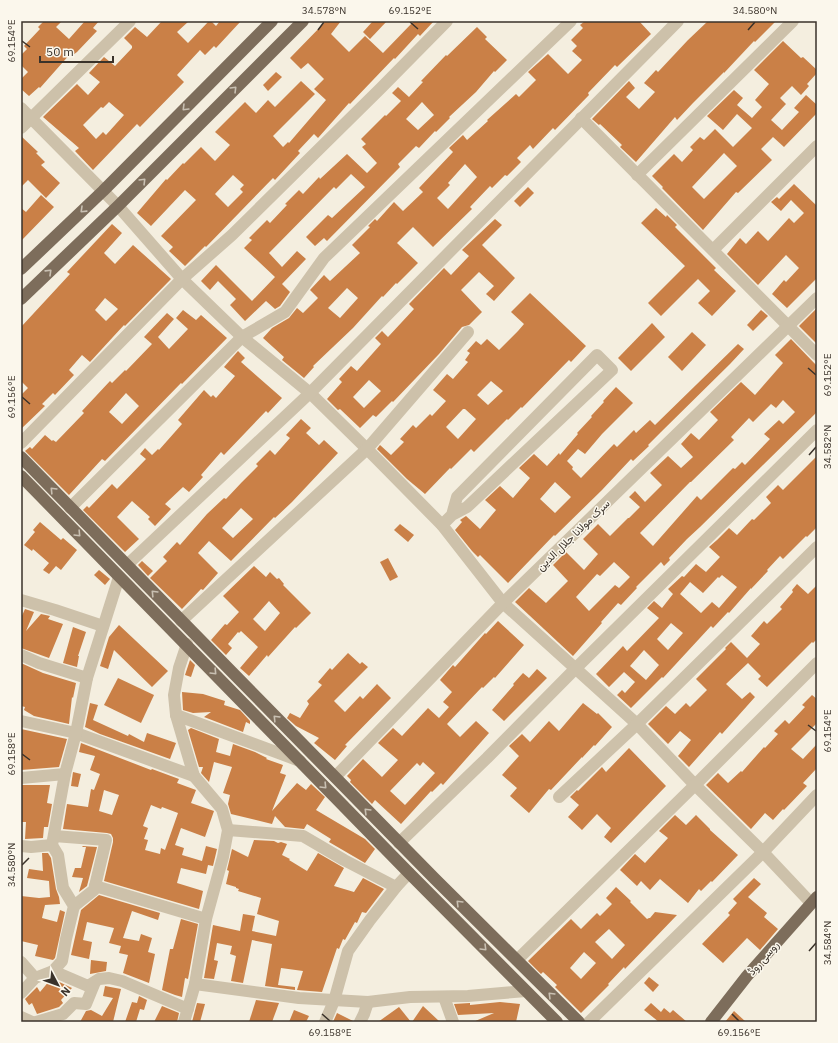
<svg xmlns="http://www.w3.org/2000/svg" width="838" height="1043" font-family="'IBM Plex Sans',Vazirmatn,sans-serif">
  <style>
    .building { fill: #ca8047; fill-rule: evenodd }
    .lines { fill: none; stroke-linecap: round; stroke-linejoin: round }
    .minor { stroke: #cdc1aa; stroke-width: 12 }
    .major { stroke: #7d6d5b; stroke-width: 12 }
    .oneway { stroke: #c9c0b2 }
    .ticks { fill: none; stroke: #3a322a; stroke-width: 1.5 }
    .labels { text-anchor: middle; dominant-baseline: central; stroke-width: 3; stroke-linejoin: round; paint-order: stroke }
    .street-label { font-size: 11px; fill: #3a322a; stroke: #fbf7ec }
    .neatline { fill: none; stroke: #3a322a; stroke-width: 1.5 }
    .ticks-label { font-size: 10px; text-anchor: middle; fill: #3a322a }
  </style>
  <rect width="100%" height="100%" fill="#f4eedf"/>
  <g class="building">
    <path d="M44,21H62L56,27L69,39L85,21H99L93,28L97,31L77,52L73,55L71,53L40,88L39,87L29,96L21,89V79L28,72L21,65V55L27,49L24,46L40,29L38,27Z"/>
    <path d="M162,21H189L177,32L188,43L209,21H211L216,26L220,21H241L216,48L214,46L205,55L200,50L177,75L184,82L140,127L137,124L93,170L75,151L79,148L43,117L77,84L88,95L100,82L89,73L104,57L115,66L132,48V46L124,38L135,27L147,37ZM109,102L124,115L106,135L103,132L96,139L83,125L101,107L103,108Z"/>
    <path d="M326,21H341L331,34L349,52L365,36L383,53L414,21H434L420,36L418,34L395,59L394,58L350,104L349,103L318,138L314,134L298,151L300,153L275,180L273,178L206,247L205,246L185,266L169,251L173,247L161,236L196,200L185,190L151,226L137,213L166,179L167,180L183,163L184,164L201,147L215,161L230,145L215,132L245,102L256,113L268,100L275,107L301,81L315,94L273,136L283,147L288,142L289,143L326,100L314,89L324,79L308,63L301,69L290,58ZM233,175L244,185L240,189L243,192L228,207L215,194Z"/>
    <path d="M373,21H387L370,39L363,32Z"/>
    <path d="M585,21H639L651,34L617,67L615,65L588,93L589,95L555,130L553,128L533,149L530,145L517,158L521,162L507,176L505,175L492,188L490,186L470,207L472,209L433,247L413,227L397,243L418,263L397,284L396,283L383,297L382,296L353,328L313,366L314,367L304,378L282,360L284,357L263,338L272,328L289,318L297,308L303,313L318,298L310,290L324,275L330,281L360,253L352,245L370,227L368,226L375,219L377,221L394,202L403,211L423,192L419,188L453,152L449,148L463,135L467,140L488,121L487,120L516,94L519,97L536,80L528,72L548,54L568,74L582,60L572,51L577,46L571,40L583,28L580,25ZM465,164L477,177L448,209L437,198L450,185L448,183ZM347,288L358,298L340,318L328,308Z"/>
    <path d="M708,21H776L755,42L754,41L724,73V72L693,103L677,120L675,117L636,162L620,147L622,145L600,124L599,125L592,119L629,81L635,88L626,97L639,109L655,92L644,83L656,70L658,72L688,40Z"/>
    <path d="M477,27L487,37L485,39L507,60L495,72L494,71L476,92L449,117L450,118L436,132L435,131L419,148L416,146L398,164L400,167L327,241L324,238L315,246L306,237L328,215L332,218L365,187L351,174L336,189L334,187L269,253L282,267L297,251L306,259L282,284L290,292L280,306L275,309L266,301L245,321L230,305L236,299L218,281L210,290L201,281L216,265L252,301L275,277L244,248L252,240L249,238L267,220L270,223L287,205L285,204L299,190L303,194L319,177L320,179L347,154L367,173L377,163L362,147L366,144L361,139L385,115L386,116L401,101L392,93L398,87L409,97L423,82L421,81L446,55L447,56ZM422,102L434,115L418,130L406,119Z"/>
    <path d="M783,41L801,58L803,57L817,70V73L807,84L809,86L801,95L792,86L780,98L786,104L771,120L782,130L799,112L794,108L806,95L817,105V113L784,147L773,137L761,149L772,160L738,193L736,192L703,230L662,188L663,187L652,176L674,154L682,162L693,150L690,147L700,137L704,140L715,129L733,147L752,128L737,114L723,130L707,116L734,90L743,98L737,105L752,118L762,107L755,100L769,84L754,70ZM724,153L737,166L704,199L692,187Z"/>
    <path d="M276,72L282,77L268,91L263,85Z"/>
    <path d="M21,136L38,152L36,153L45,162L41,165L60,183L46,198L28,180L21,187Z"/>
    <path d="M794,184L817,206V278L787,308L772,294L784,280L786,282L799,268L786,255L758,285L727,254L740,238L746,244L758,231L768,241L789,218L794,223L804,213L791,200L781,211L771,202L777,197L779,199Z"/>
    <path d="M528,187L534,193L520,207L514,201Z"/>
    <path d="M41,195L54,207L21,241V208L26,212Z"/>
    <path d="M656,208L666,217L667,215L677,225L675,227L716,268L714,270L736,291L712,316L698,303L710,291L698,279L661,316L648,303L685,266L641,223Z"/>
    <path d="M495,219L502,225L482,245L515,278L494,301L486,294L494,286L479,272L461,290L482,312L469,325L462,327L439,354L393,402L392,401L376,417L373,415L360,428L340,409L338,410L327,399L342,382L339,379L351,366L357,371L381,344L375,338L382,331L388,337L414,309L409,304L444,268L451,275L469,256L462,250ZM369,380L381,391L364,408L353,397Z"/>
    <path d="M112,224L122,233L104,253L115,264L133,245L171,279L125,326L124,325L90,362L82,355L69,370L74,375L55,395L53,393L42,404L45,406L21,429V395L28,388L21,381V327L70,274L67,272ZM105,298L118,309L106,321L95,310Z"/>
    <path d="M530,293L586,346L571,362L569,360L522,408L521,407L508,420L507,419L474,452L471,449L451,469L450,468L425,494L407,479L377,449L380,445L391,455L404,442L400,439L413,425L416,428L430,414L432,416L446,401L433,390L447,374L453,379L468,362L465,360L470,353L467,351L476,341L481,345L487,339L499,350L518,331L524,324L511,312ZM491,381L503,391L488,405L477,395ZM463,409H465L476,419L458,439L446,427Z"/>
    <path d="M817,308V344L799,326Z"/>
    <path d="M183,310L196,320L201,315L227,338L182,384L181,383L105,461L102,459L69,495L25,451L30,447L32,449L45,435L52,441L53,440L56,442L84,413L82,411L110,381L112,383L125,370L126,371L152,344L144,337L167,313L174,319L158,337L169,349L188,329L176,318ZM126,393L139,406L122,424L109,412Z"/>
    <path d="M761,310L768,316L753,331L747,325Z"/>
    <path d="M652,323L665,337L631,371L618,358Z"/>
    <path d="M692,332L706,345L682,371L668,357Z"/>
    <path d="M791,339L817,366V412L700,527L687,539L669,558L670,560L664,566L661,562L636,587L637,588L621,605L618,603L601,622L602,623L573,656L515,602L529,588L546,603L568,581L553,565L566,552L584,570L598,554L583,539L598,524L610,536L628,518H629L640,507L629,497L635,491L645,502L662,485L650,473L668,456L681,468L693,457L681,444L691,433L699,440L718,420L710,412L741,382L755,395L783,363L775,355ZM783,400L795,412L783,424L779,420L764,434L770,439L745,465L742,462L735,469L733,468L701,500L697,496L653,546L640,533L690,482H691L734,440L731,437L749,418L753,422L771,404L776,408ZM614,562L630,577L619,588L615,585L589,611L576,597L597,574L600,576Z"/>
    <path d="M738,344L744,349L730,364L661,432L648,445L649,446L633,461L631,459L602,490L555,536L554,535L508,583L480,555L478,557L472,551L455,530L462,522L460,520L466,516L480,529L496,510L485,500L500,486L513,498L530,478L519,468L534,454L547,466L559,453L560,455L578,434L577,433L592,417L591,416L604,402L603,401L616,387L633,403L602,434L585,454L578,449L567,461L573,467L572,469L581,478L614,444L617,447L634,430L636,433L650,420L655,425ZM555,482L571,497L555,513L540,499Z"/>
    <path d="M238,351L245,358L241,362L282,398L268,413L266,411L224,455L221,452L201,475L203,477L189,492L183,487L165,504L171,509L155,526L148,519L150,517L132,501L117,517L139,539L125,552L83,510L87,506L89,508L112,484L117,489L146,459L140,454L145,448L152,455L158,449L159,450L182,424L178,420L204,390L211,397L213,395L216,398L235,376L224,367Z"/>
    <path d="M301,419L311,428L306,433L319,445L324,440L338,453L292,502L275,518L274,517L231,561L209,541L198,553L218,573L203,590L201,589L182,609L150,578L167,561L163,557L177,542L180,545L207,514L224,498L226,499L242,482L258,466L256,464L270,450L275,455L290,438L286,435ZM241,508L253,519L233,538L222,528Z"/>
    <path d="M817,456V527L807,537L806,536L783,559L780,556L767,570L768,571L751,589V588L729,613L728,612L713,628L711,626L663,678L662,677L631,708L617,695L622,690L625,693L635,682L624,672L609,687L596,674L623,646L627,651L659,618L647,608L654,601L662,608L673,594L668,589L682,576L684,577L696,564L706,572L720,557L709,547L717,540L729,528L737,535L752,519L754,520L771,503L766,497L778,485L783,490ZM722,575L737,587L719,608L712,602L701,613L680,594L690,582L703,593L718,577L719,578ZM671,623L683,633L668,650L657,639ZM644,650L659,665L646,680L630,666Z"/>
    <path d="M40,522L61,540L63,538L77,550L61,570L56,566L49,574L43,570L49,563L33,549L32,551L24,545L35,532L33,530Z"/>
    <path d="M400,524L414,535L408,542L394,530Z"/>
    <path d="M388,558L398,577L390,581L380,562Z"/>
    <path d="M142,561L153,571L148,576L138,565Z"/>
    <path d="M254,566L266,577L270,572L277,579L279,578L284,584L283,585L311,613L296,628L295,627L268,657L267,655L249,676L240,668L258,647L241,631L239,633L238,632L228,644L232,648L226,655L211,640L225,624L227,625L239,612L223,596ZM269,601L280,613L265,631L253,619Z"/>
    <path d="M99,570L110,579L105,585L94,575Z"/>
    <path d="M797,584L808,594L817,585V639L813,643L812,642L767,687L758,679L761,676L748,663L726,684L742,699L750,692L755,697L722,734L720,732L689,767L678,756L691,740L680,731L668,744L648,724L666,706L675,714L686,703L690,707L707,690L696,679L726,649L725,648L731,642L747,658L760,644L751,636L764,621L767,624L782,609L780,607L793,592L792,590Z"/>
    <path d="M25,609L34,612L26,631L41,614L50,616L48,619L63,624L49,658L21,648V618Z"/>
    <path d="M498,621L524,645L495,678L494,677L483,688L482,687L447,724L460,737L476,721L489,733L443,785L441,783L432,792L431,791L401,824L375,800L372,804L350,782L351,780L347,776L363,759L382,777L398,760L378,743L393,728L402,736L428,708L439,718L449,707L443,702L452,692L440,680L453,665L455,667L485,633L486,634ZM423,762L435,773L405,805L390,791L417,763L420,766Z"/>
    <path d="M119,625L168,671L152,687L114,650L108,669L100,666L109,637Z"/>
    <path d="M73,627L86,632L78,656H79L77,667L63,663Z"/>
    <path d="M348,653L360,664L362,662L368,667L334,701L345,712L360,696L363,699L377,684L391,698L345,745L347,746L335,760L314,743L319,738L296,726L287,718L290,713L300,718L309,704L307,701L322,685L318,682L330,668L332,670Z"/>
    <path d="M190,660L195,665L191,677L185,675Z"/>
    <path d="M21,663L43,673L76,683L73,698L72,697L69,724L34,716L24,710L25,707L21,706Z"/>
    <path d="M537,669L547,678L504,721L492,710L514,685L513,684L523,673L529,678Z"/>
    <path d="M118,678L154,695L141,723L104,705Z"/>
    <path d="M182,692L203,694L225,701L224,705L240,710L250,721V724L246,722L243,732L204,717L211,712L193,713L183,710Z"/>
    <path d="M812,695L817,699V723L791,749L803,759L817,744V768L803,783L807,786L784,810L783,809L773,820L765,813L751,829L706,785L718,773L728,783L741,771L742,772L764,747L765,748L778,734L774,731L785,720L789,724L805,707L802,705Z"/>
    <path d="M90,703L98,705L93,720L128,736L129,734L144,742L147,733L176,743L170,759L100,734L85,727Z"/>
    <path d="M583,703L597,714L598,713L612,727L595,746L594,745L582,758V757L551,790L549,789L529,813L510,796L517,788L502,775L519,756L509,746L522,734L530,742L549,721L559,731Z"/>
    <path d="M191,728L219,739L216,752L230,756L233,744L255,752L267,758L266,759L283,765L280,773L286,775L272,811L297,783L306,790L311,784L325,797L316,810L365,839L375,849L365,863L329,842L331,839L307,824L304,829L285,827L275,816L272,824L231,814L228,804L230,795L223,793L232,767L214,762L209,782L201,773L203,767H199L188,730Z"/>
    <path d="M21,729L67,739L59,767L21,770Z"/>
    <path d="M81,743L151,770L152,769L179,779L177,783L196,790L191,803L214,811L205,837L181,828L175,845L184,848L182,855L202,861L206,846L217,849L213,866L208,865L206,874L181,868L177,883L203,891L199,909L104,881L113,842V838L111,834L107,833L63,829L67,804L88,807L91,789L94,790L100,774L90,770L95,756L79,752ZM104,790L119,795L112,815L99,811ZM151,805L161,809L162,807L178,813L165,850L161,848L160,854L145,850L148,840L144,839L148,828L143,826Z"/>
    <path d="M629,748L666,786L611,843L604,837L611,828L597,814L582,830L568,817L579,805L570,797L577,790L578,791L602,767L606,772Z"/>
    <path d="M73,772L81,774L78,787L71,786Z"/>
    <path d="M21,785H50L47,803L52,804L48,827H44L43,838L25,839L26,822H21Z"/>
    <path d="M675,815L686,825L696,815L710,829V830L738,855L712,882L711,881L701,891L699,889L688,903L660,879L650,890L641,881L637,886L620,870L635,854L645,863L668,838L659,831Z"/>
    <path d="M254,840L274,841L278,843L281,842L287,844L282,855L290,859L289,860L307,871L318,853L344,868L334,886L354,892L363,878L384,889L366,913L362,912L357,923L355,922L345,940L343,939L339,949L337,948L322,992L297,990L303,971L281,968L278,985L295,987V990L265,986L272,944L252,940L243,983L231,981L236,956L230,954L232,946L217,943L214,960L218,961L214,979L204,978L213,925L240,931L243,914L255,916L252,931L276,936L279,921L257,914L261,898L238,891L239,889L236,888V887L226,884L229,871L227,870L232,849L248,857Z"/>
    <path d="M83,846L97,847L87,886L79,892L83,878L72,877L75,868H81L86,847H82Z"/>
    <path d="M42,853H48L51,858L56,889L59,897L60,904L45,905L42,918L57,922L60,910L65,912L55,958L53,960L35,956L38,945L21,941V896L39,898L50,897L49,881L27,878L29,869L43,871Z"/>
    <path d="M754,878L761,884L748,897L767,913L764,917L778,929L760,950L747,938L723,963L702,944L730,915L728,913L737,903L733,899Z"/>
    <path d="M616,887L631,901L630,902L647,919L649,918H650L655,912L677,915L625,969L624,967L608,984L609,985L581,1013L555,987L557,985L543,972L541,974L528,961L571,919L581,929L597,913L600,916L612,904L606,898ZM609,929L625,945L612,959L595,942ZM584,952L596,963L581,979L570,968Z"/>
    <path d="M99,895L160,913L158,920L132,911L123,938L139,941L141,934L152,938L148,952L155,954L149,983L123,973L128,955L119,953L121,946L109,943L114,928L87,922L83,940L92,942L89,959L71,955L81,910Z"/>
    <path d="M181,919L198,924L188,979L185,978L182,997L175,995L162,990L170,949H173Z"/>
    <path d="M91,960L107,962L106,971L90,974Z"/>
    <path d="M649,977L659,985L653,992L644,983Z"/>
    <path d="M53,979L72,988L61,1000L63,1003L59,1007L37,1014L32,1003L29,1005L25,999L37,987L40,992L50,980Z"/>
    <path d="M105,986L121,989L113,1022H80L86,1011L91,1010L102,1016L113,998L103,996Z"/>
    <path d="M139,996L147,1000L144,1010L140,1009L136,1022H125L132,1002L137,1003Z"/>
    <path d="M256,1000L279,1003L272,1022H249Z"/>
    <path d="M500,1002L520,1004L516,1022H473L494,1013L458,1015L454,1004L470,1003V1005Z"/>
    <path d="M197,1003L205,1004L200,1022H192Z"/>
    <path d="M651,1003L661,1012L664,1008L670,1013L673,1010L687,1022H659L644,1010Z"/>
    <path d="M162,1006L179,1013L177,1022H154Z"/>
    <path d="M423,1006L440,1022H412Z"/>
    <path d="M399,1007L411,1022H378Z"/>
    <path d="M294,1010L309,1016L306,1022H289Z"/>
    <path d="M734,1011L746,1022H725Z"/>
    <path d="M337,1013L353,1021V1022H333Z"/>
  </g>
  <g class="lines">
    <g class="minor">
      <path d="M21,108L118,206L182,279L242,337L310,393L367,449L442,525L503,603L637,724L695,785L763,852L811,903"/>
      <path d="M581,118L817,355"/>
      <path d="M21,128L130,21"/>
      <path d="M637,175L793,21"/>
      <path d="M713,250L817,146"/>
      <path d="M21,443L182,279L232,235L381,88L447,21"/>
      <path d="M70,508L242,337L285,312L324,258L571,21"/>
      <path d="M442,525L452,515L467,507L612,370L597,355L457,497L452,515"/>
      <path d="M127,565L310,393L678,21"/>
      <path d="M21,600L55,610L103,626"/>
      <path d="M181,621L367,449L468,332"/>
      <path d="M21,655L39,663L87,678"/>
      <path d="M176,715L300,761"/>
      <path d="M21,721L76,733L194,776"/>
      <path d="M335,777L503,603L817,298"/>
      <path d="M21,778L65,774"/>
      <path d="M559,797L637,724L817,547"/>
      <path d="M228,830L303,836L344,860L396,887"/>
      <path d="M54,836L106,840L95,886"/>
      <path d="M399,843L487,758L575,669L817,430"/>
      <path d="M21,846L31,847L52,845"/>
      <path d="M74,906L94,890L95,886L206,919"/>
      <path d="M517,960L695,785L817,663"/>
      <path d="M21,962L35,978"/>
      <path d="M53,971L88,986L99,979L109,978L122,981L188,1009"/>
      <path d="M195,984L299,998L368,1002L410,997L468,996L526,991"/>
      <path d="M21,993L35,978L53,971L62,961L66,939L74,906L63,888L58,855L52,845L65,774L76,733L87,678L119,577"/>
      <path d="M444,997L453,1022"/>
      <path d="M21,1017L32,1022"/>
      <path d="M36,1022L63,1014L74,1003L86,1004L95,982"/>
      <path d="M184,1022L195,984L206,919L223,857L228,830L222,809L194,776L176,715L174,695L179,668L187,644"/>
      <path d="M325,1022L334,1001L348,951L370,920L396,887L409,873"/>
      <path d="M360,1022L364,1014L368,1002"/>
      <path d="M589,1022L763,852L817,795"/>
    </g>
    <g class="major">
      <path d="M21,269L103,191L272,21"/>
      <path d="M21,299L118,206L303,21"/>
      <path d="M21,457L435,879L579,1022"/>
      <path d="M21,476L409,873L557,1022"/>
      <path d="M711,1022L747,976L817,897"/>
    </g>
  </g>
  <defs><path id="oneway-chevron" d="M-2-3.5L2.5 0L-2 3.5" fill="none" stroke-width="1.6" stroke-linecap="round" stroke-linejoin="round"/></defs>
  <g class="oneway">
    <use href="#oneway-chevron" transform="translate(234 89) rotate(-45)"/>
    <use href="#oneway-chevron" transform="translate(185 108) rotate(135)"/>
    <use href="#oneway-chevron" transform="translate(143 181) rotate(-45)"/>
    <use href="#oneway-chevron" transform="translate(83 210) rotate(136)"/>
    <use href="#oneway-chevron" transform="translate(49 272) rotate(-44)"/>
    <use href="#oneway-chevron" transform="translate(53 490) rotate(-134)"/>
    <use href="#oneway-chevron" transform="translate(78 534) rotate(46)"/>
    <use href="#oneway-chevron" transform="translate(154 593) rotate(-134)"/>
    <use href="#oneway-chevron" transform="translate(214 672) rotate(46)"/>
    <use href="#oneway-chevron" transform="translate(276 718) rotate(-134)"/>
    <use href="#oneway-chevron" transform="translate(324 786) rotate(46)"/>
    <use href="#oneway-chevron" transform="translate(367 811) rotate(-135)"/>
    <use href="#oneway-chevron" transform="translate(459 903) rotate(-135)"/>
    <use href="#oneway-chevron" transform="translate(484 948) rotate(45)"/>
    <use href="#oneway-chevron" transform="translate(551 995) rotate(-135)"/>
  </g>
  <path class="ticks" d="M410,22L418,29M318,30L324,22M748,30L755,22M22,41L30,47M808,368L816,375M22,397L30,404M809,455L816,447M808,725L816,731M22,754L30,760M22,865L29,858M809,951L816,943M322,1014L330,1021M732,1014L739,1021"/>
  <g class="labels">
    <g class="street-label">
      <text transform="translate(573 535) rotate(-44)">سرک مولانا جلال الدین</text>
      <text transform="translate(763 958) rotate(-49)">روسی روڈ</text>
    </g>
  </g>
  <rect width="838" height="1043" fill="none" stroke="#fbf7ec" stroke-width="44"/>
  <g transform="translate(58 985) rotate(131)" stroke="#fbf7ec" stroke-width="3" paint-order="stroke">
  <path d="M0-3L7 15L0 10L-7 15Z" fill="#3a322a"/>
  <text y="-6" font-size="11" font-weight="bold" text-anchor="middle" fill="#3a322a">N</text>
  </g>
  <path d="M40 56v6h73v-6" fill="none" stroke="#3a322a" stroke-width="2"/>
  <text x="46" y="56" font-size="12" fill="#3a322a" stroke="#fbf7ec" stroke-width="3" paint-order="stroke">50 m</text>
  <rect x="22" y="22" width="794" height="999" class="neatline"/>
  <g class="ticks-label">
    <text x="324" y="14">34.578°N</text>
    <text x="410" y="14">69.152°E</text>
    <text x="755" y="14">34.580°N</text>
    <text transform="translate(11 41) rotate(-90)" y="4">69.154°E</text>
    <text transform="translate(827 375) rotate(-90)" y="4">69.152°E</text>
    <text transform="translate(11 397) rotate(-90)" y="4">69.156°E</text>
    <text transform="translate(827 447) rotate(-90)" y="4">34.582°N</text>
    <text transform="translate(827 731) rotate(-90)" y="4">69.154°E</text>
    <text transform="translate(11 754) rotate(-90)" y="4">69.158°E</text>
    <text transform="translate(11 865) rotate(-90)" y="4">34.580°N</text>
    <text transform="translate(827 943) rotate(-90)" y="4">34.584°N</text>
    <text x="330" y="1036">69.158°E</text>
    <text x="739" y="1036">69.156°E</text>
  </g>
</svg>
